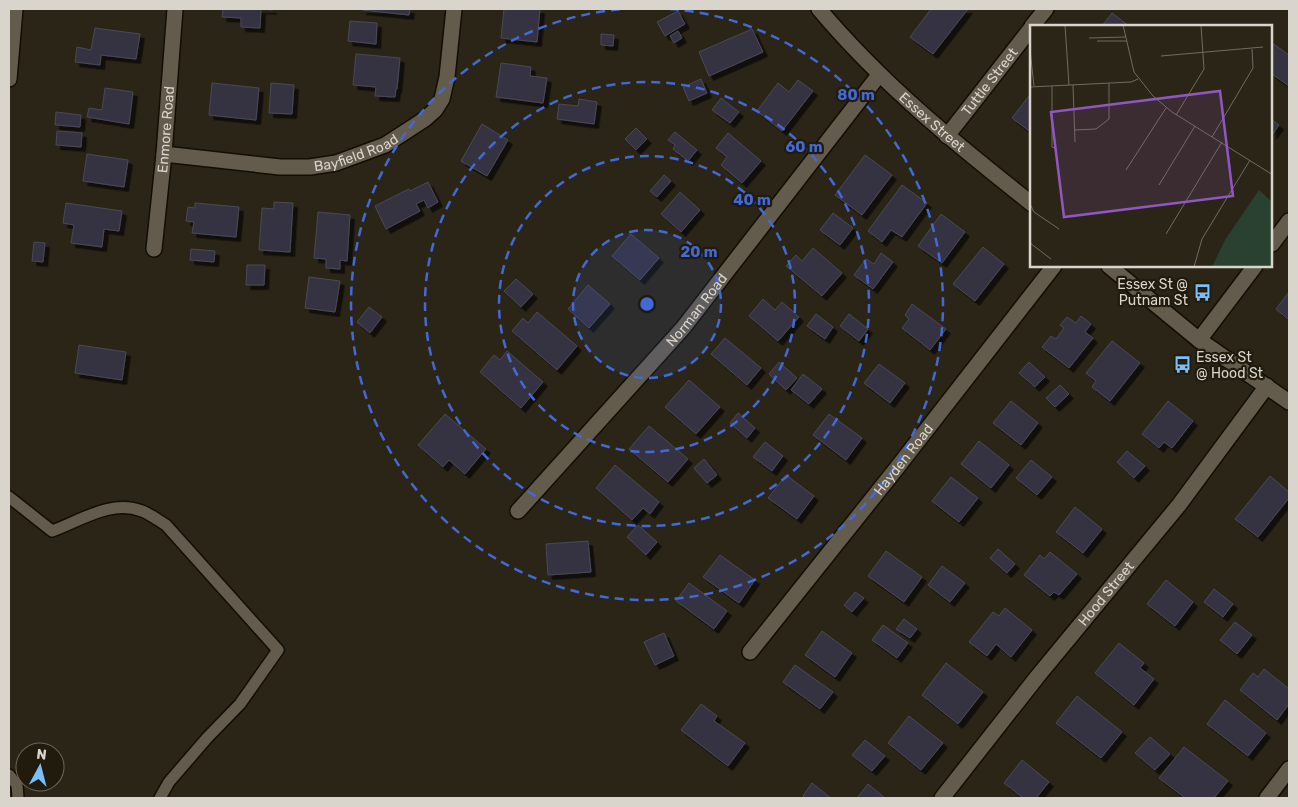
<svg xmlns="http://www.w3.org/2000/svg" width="1298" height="807" font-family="Rubik,sans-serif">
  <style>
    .building { fill: #363342; stroke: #4a4857; filter: url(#shadow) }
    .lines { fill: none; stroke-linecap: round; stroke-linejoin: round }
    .lane-casing { stroke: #130e03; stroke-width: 14 }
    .street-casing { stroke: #130e03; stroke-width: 18 }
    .secondary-casing { stroke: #130e03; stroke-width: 18 }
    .lane { stroke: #635c4d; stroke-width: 11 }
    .street { stroke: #635c4d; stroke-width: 15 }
    .secondary { stroke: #635c4d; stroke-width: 15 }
    .ring { fill: none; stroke: #4369d6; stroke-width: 2.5; stroke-dasharray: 9 6 }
    .labels { text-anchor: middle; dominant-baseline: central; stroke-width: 4.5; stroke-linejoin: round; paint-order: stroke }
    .street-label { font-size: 14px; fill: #d9d5cd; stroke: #211b0e }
    .poi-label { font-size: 14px; fill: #d9d5cd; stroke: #211b0e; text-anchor: end }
    .inset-road { fill: none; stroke: #716b60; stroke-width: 1 }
    .view { fill: #9256c2; fill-opacity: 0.15; stroke: #9256c2; stroke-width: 2.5 }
    .inset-edge { fill: none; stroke: #d9d5cd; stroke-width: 2.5 }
    .centre { fill: #4369d6; stroke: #211b0e; stroke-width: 2.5 }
    .ring-label { font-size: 15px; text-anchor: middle; font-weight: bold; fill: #4369d6; stroke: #211b0e; stroke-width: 4.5; stroke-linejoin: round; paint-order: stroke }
  </style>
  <defs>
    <filter id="shadow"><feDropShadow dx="4.5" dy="4.5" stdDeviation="0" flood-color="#0009"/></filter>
  </defs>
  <rect width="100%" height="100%" fill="#2b2517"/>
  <g class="building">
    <path d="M223,9H272V10L261,9L260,28L241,27V18L222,17Z"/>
    <path d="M362,9H410L409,15L362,10Z"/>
    <path d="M504,9H540L537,42L501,38Z"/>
    <path d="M931,9H968L933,54L910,37Z"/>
    <path d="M678,11L685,24L665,36L657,22Z"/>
    <path d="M1112,13L1129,26H1102Z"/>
    <path d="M350,21L377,23L376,44L348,41Z"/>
    <path d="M95,28L140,34L136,59L101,55L100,65L75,62L77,47L91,50Z"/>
    <path d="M752,29L763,52L709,76L699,52Z"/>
    <path d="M678,31L682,38L674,43L670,36Z"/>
    <path d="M601,34L614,35L613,46L601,45Z"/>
    <path d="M1272,43L1289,55V86L1272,74Z"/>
    <path d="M356,54L400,58L397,89H396L395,97L375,96L376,87L353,85Z"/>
    <path d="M501,63L531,67L530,76L547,78L543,103L496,97Z"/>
    <path d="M701,79L707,93L689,101L683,87Z"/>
    <path d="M798,80L813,91L782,131L757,111L778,83L789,92Z"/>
    <path d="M212,83L259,88L256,120L209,115Z"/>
    <path d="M271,83L294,85L292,114L269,113Z"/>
    <path d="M105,88L133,92L129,124L87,117L89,108L102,110Z"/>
    <path d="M1032,92V133L1012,118Z"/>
    <path d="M721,98L739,112L730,123L712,110Z"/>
    <path d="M579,99L597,102L594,124L557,119L559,104L578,106Z"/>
    <path d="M56,112L81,115L80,127L55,125Z"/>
    <path d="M1272,120L1279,125L1272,135Z"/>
    <path d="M482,124L508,140L487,176L461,161Z"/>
    <path d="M636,128L647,139L636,150L625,139Z"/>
    <path d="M57,131L82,133L81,147L56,145Z"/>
    <path d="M675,132L697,150L688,161L673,149L675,145L668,140Z"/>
    <path d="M728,133L761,161L742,183L721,165L727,157L716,148Z"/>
    <path d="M87,154L128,160L124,187L83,181Z"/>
    <path d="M865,155L892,175L862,215L835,195Z"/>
    <path d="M664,175L671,181L657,197L650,191Z"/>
    <path d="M428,182L438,202L428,208L424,200L416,204L420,211L386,229L375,206L409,189L410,191Z"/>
    <path d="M902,185L927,203L902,237L891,230L882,242L868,231Z"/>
    <path d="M680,192L700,210L681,232L661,214Z"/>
    <path d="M274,202L293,203L290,252L259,250L262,208L274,209Z"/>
    <path d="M66,203L122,211L119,231L104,229L102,247L71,243L74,225L63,223Z"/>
    <path d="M195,203L239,207L236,237L192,233L194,222L186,221L188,207L195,208Z"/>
    <path d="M318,212L350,215L347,261L340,260V269L326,268V259L314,258Z"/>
    <path d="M833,213L853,228L840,245L820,230Z"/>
    <path d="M941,214L965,232L942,263L918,246Z"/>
    <path d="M631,234L659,258L640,280L612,256Z"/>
    <path d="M34,242L45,243L43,262L32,261Z"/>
    <path d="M983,247L1004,264L975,301L953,284Z"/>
    <path d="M813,248L842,273L822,296L786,266L796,255L802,261Z"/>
    <path d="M191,249L215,251L214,262L190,260Z"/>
    <path d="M881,253L893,262L873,289L854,275L866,259L874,264Z"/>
    <path d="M247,265H265L264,285H246Z"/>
    <path d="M309,277L340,281L335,312L305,308Z"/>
    <path d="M516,279L533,294L521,307L504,291Z"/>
    <path d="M588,285L610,304L589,328L568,309Z"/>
    <path d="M1289,292V320L1276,309Z"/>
    <path d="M763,299L775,310L782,302L799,317L778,341L749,316Z"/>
    <path d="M912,304L946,329L930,350L902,328L909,319L905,315Z"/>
    <path d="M369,307L382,317L370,333L357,322Z"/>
    <path d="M537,312L577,346L557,370L512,331L523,318L528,323Z"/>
    <path d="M816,314L833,327L825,339L807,326Z"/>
    <path d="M849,314L868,329L859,341L840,326Z"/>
    <path d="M1081,316L1091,324L1085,332L1093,338L1069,368L1042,347L1051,336L1056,339L1064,328L1060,325L1067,317L1076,323Z"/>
    <path d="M725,338L761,368L747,385L711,354Z"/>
    <path d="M1112,341L1140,363L1110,401L1092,387L1096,381L1086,373Z"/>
    <path d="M79,345L126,352L122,380L75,373Z"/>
    <path d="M507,351L543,382L521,408L480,372L494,355L500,360Z"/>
    <path d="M779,362L797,378L786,390L769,374Z"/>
    <path d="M1029,362L1045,377L1035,387L1019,373Z"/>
    <path d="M879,364L905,383L890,403L864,383Z"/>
    <path d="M803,374L822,389L809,404L791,390Z"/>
    <path d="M689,380L720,407L696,434L665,407Z"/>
    <path d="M1060,385L1069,394L1055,407L1046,398Z"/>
    <path d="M1011,401L1038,423L1021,445L993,423Z"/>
    <path d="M1168,401L1193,421L1172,448L1164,442L1159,448L1142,434Z"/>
    <path d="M738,413L755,428L747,438L730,423Z"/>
    <path d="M445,414L486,449L465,474L449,460L443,467L418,445Z"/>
    <path d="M829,414L862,438L846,460L813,435Z"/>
    <path d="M649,426L688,459L668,482L629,449Z"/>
    <path d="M979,441L1009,465L991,488L961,464Z"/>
    <path d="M765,442L783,456L772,471L753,457Z"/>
    <path d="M1127,451L1145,466L1134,478L1117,462Z"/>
    <path d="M704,459L717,475L707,483L694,468Z"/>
    <path d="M1031,460L1052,477L1037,495L1016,478Z"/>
    <path d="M615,465L659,502L650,514L643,508L632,520L596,488Z"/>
    <path d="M786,475L814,496L797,519L768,498Z"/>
    <path d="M1270,476L1289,492V498L1258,537L1235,519Z"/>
    <path d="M951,477L978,498L959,522L932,501Z"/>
    <path d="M1075,507L1102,529L1083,553L1056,532Z"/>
    <path d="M638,525L657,542L646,555L627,537Z"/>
    <path d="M588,541L591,572L548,575L546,544Z"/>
    <path d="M998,549L1015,564L1007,573L990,558Z"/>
    <path d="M886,551L922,577L904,602L868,576Z"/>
    <path d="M1050,552L1077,574L1059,595L1054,592L1050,596L1024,575L1040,555L1044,559Z"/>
    <path d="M720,555L755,580L739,603L703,577Z"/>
    <path d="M942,566L965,583L950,602L928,585Z"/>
    <path d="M1166,580L1193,602L1175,626L1147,604Z"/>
    <path d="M689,583L727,611L714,629L676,601Z"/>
    <path d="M1214,589L1233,604L1223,617L1204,602Z"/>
    <path d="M855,592L864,598L852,612L844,605Z"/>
    <path d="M1005,608L1032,630L1011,657L996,644L987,656L969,642L993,612L999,616Z"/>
    <path d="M904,619L917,629L910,638L896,629Z"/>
    <path d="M1235,622L1252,635L1237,654L1220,640Z"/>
    <path d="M883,625L908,643L897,658L872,640Z"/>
    <path d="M822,631L852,653L835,677L805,655Z"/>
    <path d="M664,633L674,656L655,665L644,642Z"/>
    <path d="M1119,643L1144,663L1140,668L1154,679L1134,705L1095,673Z"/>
    <path d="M946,663L983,692L958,724L922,695Z"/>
    <path d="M795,665L833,692L820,709L783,682Z"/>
    <path d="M1264,669L1289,689V704L1277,720L1240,690L1253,673L1258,677Z"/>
    <path d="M1077,696L1122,732L1101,758L1056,723Z"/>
    <path d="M1225,700L1266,733L1248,756L1207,724Z"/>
    <path d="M701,704L717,716L714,721L745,743L728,766L681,730Z"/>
    <path d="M909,716L943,743L921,770L888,743Z"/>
    <path d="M1150,737L1170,754L1155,770L1135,753Z"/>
    <path d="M865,740L885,756L872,771L852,755Z"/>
    <path d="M1184,747L1228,781L1214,798H1185L1159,778Z"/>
    <path d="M1022,760L1049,782L1036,798H1023L1004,783Z"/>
    <path d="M812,783L831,798H805L803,796Z"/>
    <path d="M868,784L885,798H857Z"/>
  </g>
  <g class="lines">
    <defs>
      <g id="lane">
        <path d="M9,497L52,531C80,521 111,499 142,511C150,514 158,520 166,525L278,650L240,704L207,738L169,782L160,798"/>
        <path d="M9,775L17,785L18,798"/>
      </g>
      <g id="street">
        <path d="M1032,26L1046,9"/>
        <path d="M9,79L15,9"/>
        <path id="s1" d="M947,136L1032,27"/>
        <path id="s2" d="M164,154L280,167H310L336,163L385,145L425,119L435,110L442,99L447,77L454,9"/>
        <path d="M1272,244L1289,221"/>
        <path id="s3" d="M154,249L164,154L175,9"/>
        <path d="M1199,340L1255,266"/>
        <path id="s4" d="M518,511L683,328L879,75"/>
        <path id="s5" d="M750,652L896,469L1054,266"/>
        <path id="s6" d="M942,798L1037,677L1179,505L1267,386"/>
        <path d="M1267,798L1289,769"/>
      </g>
      <g id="secondary">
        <path id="s7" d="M819,9C882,84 956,144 1032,204"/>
        <path d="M1109,266L1199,340L1289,402"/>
      </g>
    </defs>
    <use href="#lane" class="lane-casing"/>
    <use href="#street" class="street-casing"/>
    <use href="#secondary" class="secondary-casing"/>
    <use href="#lane" class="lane"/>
    <use href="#street" class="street"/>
    <use href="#secondary" class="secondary"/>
  </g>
  <circle cx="647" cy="304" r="74" fill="#4369d6" fill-opacity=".12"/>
  <g class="ring">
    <circle cx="647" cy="304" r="74"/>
    <circle cx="647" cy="304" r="148"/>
    <circle cx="647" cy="304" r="222"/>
    <path d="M670 9A296 296 0 1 1 624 9"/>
  </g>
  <defs>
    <symbol id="bus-bare" viewBox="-9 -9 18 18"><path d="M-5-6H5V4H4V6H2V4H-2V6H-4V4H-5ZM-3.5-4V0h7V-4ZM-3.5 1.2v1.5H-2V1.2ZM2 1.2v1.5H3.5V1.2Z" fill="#7bbef8" stroke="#211b0e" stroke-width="2.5" paint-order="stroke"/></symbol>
  </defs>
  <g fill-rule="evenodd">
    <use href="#bus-bare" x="1190" y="280" width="25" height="25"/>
    <use href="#bus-bare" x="1170" y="352" width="25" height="25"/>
  </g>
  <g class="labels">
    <g class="street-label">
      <text stroke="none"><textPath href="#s1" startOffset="69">Tuttle Street</textPath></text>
      <text stroke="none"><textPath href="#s7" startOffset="160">Essex Street</textPath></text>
      <text stroke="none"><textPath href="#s3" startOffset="120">Enmore Road</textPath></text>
      <text stroke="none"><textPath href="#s2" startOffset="195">Bayfield Road</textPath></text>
      <text stroke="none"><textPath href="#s4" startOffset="269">Norman Road</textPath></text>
      <text stroke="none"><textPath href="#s5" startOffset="246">Hayden Road</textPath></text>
      <text stroke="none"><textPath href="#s6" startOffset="262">Hood Street</textPath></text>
    </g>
    <g class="poi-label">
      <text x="1188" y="284">Essex St @<tspan x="1188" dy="16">Putnam St</tspan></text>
      <text x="1196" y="357" text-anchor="start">Essex St<tspan x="1196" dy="16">@ Hood St</tspan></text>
    </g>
  </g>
  <g transform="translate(1030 25)">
    <rect width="242" height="242" fill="#2b2517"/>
    <path d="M229,165L242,177V242H182L195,215Z" fill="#294130"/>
    <path class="inset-road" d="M35,0L39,60M93,0L104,47L123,71L142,87L243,150M59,13L96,12M67,16H97M0,25L4,61M131,31L233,22M43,60L45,117M22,61V122L25,123M0,62L101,57L108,54M146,90L174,44L171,0M45,105L66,104L79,94V58M182,112L223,43L222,24M96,145L136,83M129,160L165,101M0,179L4,187L29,204M136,209L192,117M0,218L21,234M164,242L172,214L220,135"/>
    <path class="view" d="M190,66L203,171L34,192L21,87Z"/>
    <rect width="242" height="242" class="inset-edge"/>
  </g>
  <circle cx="647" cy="304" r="8" class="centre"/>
  <g class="ring-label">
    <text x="856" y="100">80 m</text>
    <text x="804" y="152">60 m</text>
    <text x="752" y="205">40 m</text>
    <text x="699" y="257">20 m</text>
  </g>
  <rect width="1298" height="807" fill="none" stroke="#d9d5cd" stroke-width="20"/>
  <g transform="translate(40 767) rotate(7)"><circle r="24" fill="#211b0e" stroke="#6b655a"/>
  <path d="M0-4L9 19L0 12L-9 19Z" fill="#7bbef8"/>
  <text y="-8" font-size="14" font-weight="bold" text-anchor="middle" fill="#d9d5cd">N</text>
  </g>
</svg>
